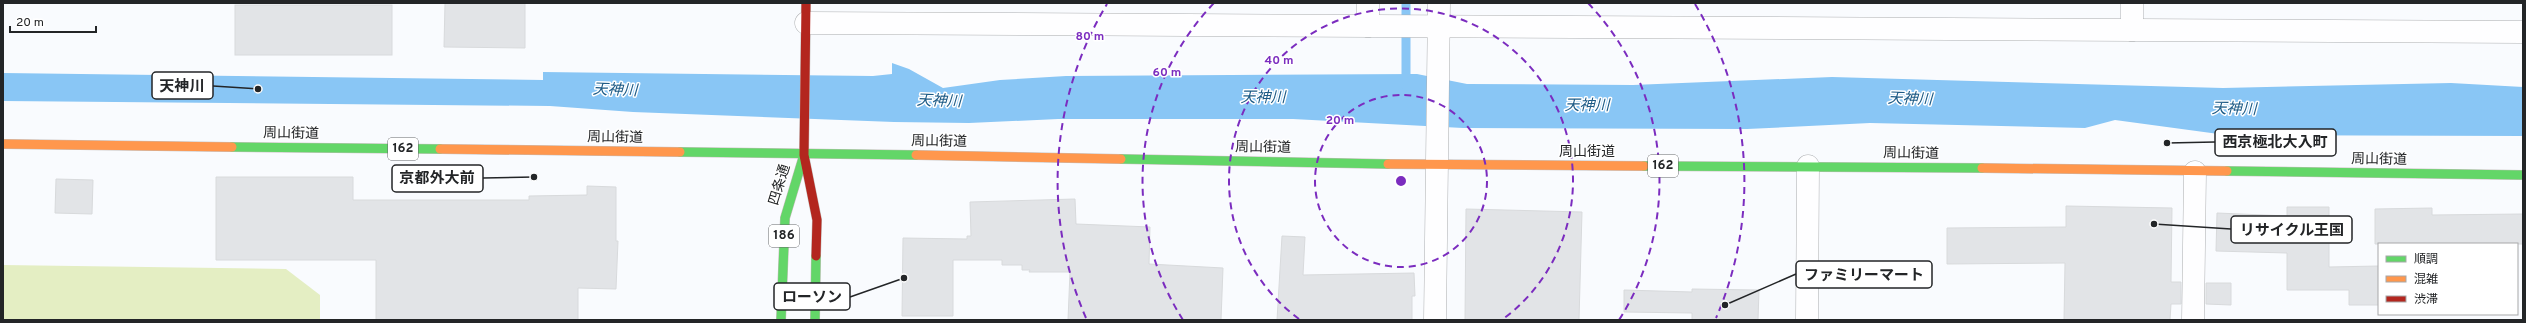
<svg xmlns="http://www.w3.org/2000/svg" width="2526" height="323" font-family="Overpass,'Noto Sans JP',sans-serif">
  <style>
    .green { fill: #e4eec3 }
    .water { fill: #89c6f5 }
    .lines { fill: none; stroke-linecap: round; stroke-linejoin: round }
    .stream { stroke: #89c6f5; stroke-width: 9 }
    .building { fill: #e2e4e7; stroke: #d8dadc }
    .street-casing { stroke: #adafb1; stroke-width: 23 }
    .fast-casing { stroke: #c4bdba; stroke-width: 10 }
    .slow-casing { stroke: #c4bdba; stroke-width: 10 }
    .jam-casing { stroke: #c4bdba; stroke-width: 10 }
    .street { stroke: #fefeff; stroke-width: 22 }
    .fast { stroke: #63d668; stroke-width: 9 }
    .slow { stroke: #ff974d; stroke-width: 9 }
    .jam { stroke: #b3261e; stroke-width: 9 }
    .ring { fill: none; stroke: #7b2cbf; stroke-width: 2; stroke-dasharray: 7 5 }
    .labels { text-anchor: middle; dominant-baseline: central; stroke-width: 3; stroke-linejoin: round; paint-order: stroke }
    .shield { fill: #fff; stroke: #656668; stroke-width: 1 }
    .shield-label { font-size: 13px; font-weight: bold; fill: #232527 }
    .street-label { font-size: 14px; fill: #232527; stroke: #fff }
    .water-label { font-size: 15px; font-style: italic; fill: #1d5b86; stroke: #fff }
    .centre { fill: #7b2cbf; stroke: #fff; stroke-width: 2 }
    .ring-label { font-size: 12px; text-anchor: middle; font-weight: bold; fill: #7b2cbf; stroke: #fff; stroke-width: 3; stroke-linejoin: round; paint-order: stroke }
    .leader { fill: none; stroke: #232527; stroke-width: 1.5 }
    .callout-dot { fill: #232527; stroke: #fff; stroke-width: 1.5 }
    .callout { fill: #fff; stroke: #232527; stroke-width: 1.5 }
    .callout-label { font-size: 15px; text-anchor: middle; font-weight: bold; fill: #232527 }
  </style>
  <rect width="100%" height="100%" fill="#f9fbfe"/>
  <path class="green" d="M3,265L286,269L320,295V320H3Z"/>
  <path class="water" d="M892,63L909,69L943,88L1000,80L1066,76L1417,74L1467,84L1633,85L1832,77L2223,88L2451,83L2523,87V136L2226,135L2115,120L2085,128L1870,123L1747,129L1463,128L1293,119H1058L969,123L894,122L633,112L550,106L3,101V73L543,80V72L873,76L892,74Z"/>
  <g class="lines">
    <path class="stream" d="M1406,86V3"/>
  </g>
  <g class="building">
    <path d="M445,3H525V48L444,47Z"/>
    <rect x="235" y="5" width="157" height="50"/>
    <path d="M216,177H353V200H529V196L587,195V186L616,187V241H618L616,289L578,288V320H376V260H216Z"/>
    <path d="M56,179L93,180L92,214L55,213Z"/>
    <path d="M1075,199L1076,224L1150,227L1149,264L1223,268L1221,320H1068L1070,272H1029L1030,270H1022V265H1002V260H953V316H902L903,238L967,239V236H971L970,202Z"/>
    <path d="M2066,206L2172,208L2171,282H2181V304H2171L2170,320H2064L2065,263L1947,264V228L2066,227Z"/>
    <path d="M2287,207H2329V267L2379,266V305H2349V290H2287V253L2216,251L2217,213L2287,216Z"/>
    <path d="M2432,208V215L2523,214V244H2375V209Z"/>
    <path d="M1466,209L1582,212L1579,320H1465Z"/>
    <path d="M1282,236L1305,237L1303,275L1414,273L1415,296H1412V320H1277Z"/>
    <path d="M2206,283H2231V305L2206,304Z"/>
    <path d="M1692,289L1759,290L1758,320H1692V313L1624,312V290L1692,292Z"/>
  </g>
  <g class="lines">
    <defs>
      <g id="street">
        <path d="M1368,3V26"/>
        <path d="M806,23L2523,32"/>
        <path d="M2132,30V3"/>
        <path d="M1435,320L1439,3"/>
        <path d="M1807,320L1808,166"/>
        <path d="M2193,320L2195,172"/>
      </g>
      <g id="fast">
        <path d="M232,147L440,149"/>
        <path d="M680,152L916,155"/>
        <path d="M1121,159L1388,164"/>
        <path d="M1644,166L1982,168"/>
        <path d="M2227,171L2523,175"/>
        <path d="M781,320L785,218L803,158"/>
        <path d="M815,320L816,256"/>
      </g>
      <g id="slow">
        <path d="M3,144L232,147"/>
        <path d="M440,149L680,152"/>
        <path d="M916,155L1121,159"/>
        <path d="M1388,164L1644,166"/>
        <path d="M1982,168L2227,171"/>
      </g>
      <path id="jam" d="M806,3L804,155L817,220L816,256"/>
    </defs>
    <use href="#street" class="street-casing"/>
    <use href="#fast" class="fast-casing"/>
    <use href="#slow" class="slow-casing"/>
    <use href="#jam" class="jam-casing"/>
    <use href="#street" class="street"/>
    <use href="#fast" class="fast"/>
    <use href="#slow" class="slow"/>
    <use href="#jam" class="jam"/>
  </g>
  <g class="ring">
    <circle cx="1401" cy="181" r="86"/>
    <path d="M1299 319A172 172 0 1 1 1503 319"/>
    <path d="M1183 320A258 258 0 0 1 1214 3M1588 3A258 258 0 0 1 1619 320"/>
    <path d="M1086 318A343 343 0 0 1 1107 4M1695 4A343 343 0 0 1 1716 318"/>
  </g>
  <g class="labels">
    <g class="shield">
      <rect x="388" y="138" width="30" height="22" rx="3"/>
      <rect x="1648" y="155" width="30" height="22" rx="3"/>
      <rect x="769" y="225" width="30" height="22" rx="3"/>
    </g>
    <g class="shield-label">
      <text x="403" y="149">162</text>
      <text x="1663" y="166">162</text>
      <text x="784" y="236">186</text>
    </g>
    <g class="street-label">
      <text transform="translate(291 134) rotate(1)">周山街道</text>
      <text transform="translate(615 138) rotate(1)">周山街道</text>
      <text transform="translate(939 142) rotate(1)">周山街道</text>
      <text transform="translate(1263 148) rotate(1)">周山街道</text>
      <text x="1587" y="152">周山街道</text>
      <text transform="translate(1911 154) rotate(1)">周山街道</text>
      <text transform="translate(2379 160) rotate(1)">周山街道</text>
      <text transform="translate(780 185) rotate(-73)">四条通</text>
    </g>
    <g class="water-label">
      <text transform="translate(615 91) rotate(2)">天神川</text>
      <text x="1263" y="98">天神川</text>
      <text transform="translate(1910 100) rotate(2)">天神川</text>
      <text transform="translate(939 102) rotate(2)">天神川</text>
      <text x="1587" y="106">天神川</text>
      <text transform="translate(2234 110) rotate(1)">天神川</text>
    </g>
  </g>
  <circle cx="1401" cy="181" r="6" class="centre"/>
  <g class="ring-label">
    <text x="1090" y="40">80 m</text>
    <text x="1279" y="64">40 m</text>
    <text x="1167" y="76">60 m</text>
    <text x="1340" y="124">20 m</text>
  </g>
  <path class="leader" d="M258 89L213 86M2167 143L2215 142M534 177L483 178M2154 224L2231 229M1725 305L1796 274M904 278L850 297"/>
  <g class="callout-dot">
    <circle cx="258" cy="89" r="4"/>
    <circle cx="2167" cy="143" r="4"/>
    <circle cx="534" cy="177" r="4"/>
    <circle cx="2154" cy="224" r="4"/>
    <circle cx="1725" cy="305" r="4"/>
    <circle cx="904" cy="278" r="4"/>
  </g>
  <g class="callout">
    <rect x="152" y="72" width="61" height="27" rx="4"/>
    <rect x="2215" y="129" width="121" height="27" rx="4"/>
    <rect x="392" y="165" width="91" height="27" rx="4"/>
    <rect x="2231" y="216" width="121" height="27" rx="4"/>
    <rect x="1796" y="261" width="136" height="27" rx="4"/>
    <rect x="774" y="283" width="76" height="27" rx="4"/>
  </g>
  <g class="callout-label">
    <text x="182" y="91">天神川</text>
    <text x="2275" y="147">西京極北大入町</text>
    <text x="437" y="183">京都外大前</text>
    <text x="2292" y="235">リサイクル王国</text>
    <text x="1864" y="280">ファミリーマート</text>
    <text x="812" y="302">ローソン</text>
  </g>
  <rect width="2526" height="323" fill="none" stroke="#232527" stroke-width="8"/>
  <rect x="2378" y="243" width="140" height="72" fill="#ffffff" stroke="#a7a8a9"/>
  <rect x="2386" y="256" width="20" height="6" fill="#63d668" stroke="#a7a8a9"/>
  <text x="2414" y="263" font-size="12" fill="#232527">順調</text>
  <rect x="2386" y="276" width="20" height="6" fill="#ff974d" stroke="#a7a8a9"/>
  <text x="2414" y="283" font-size="12" fill="#232527">混雑</text>
  <rect x="2386" y="296" width="20" height="6" fill="#b3261e" stroke="#a7a8a9"/>
  <text x="2414" y="303" font-size="12" fill="#232527">渋滞</text>
  <path d="M10 26v6h86v-6" fill="none" stroke="#232527" stroke-width="2"/>
  <text x="16" y="26" font-size="12" fill="#232527" stroke="#ffffff" stroke-width="3" paint-order="stroke">20 m</text>
</svg>
